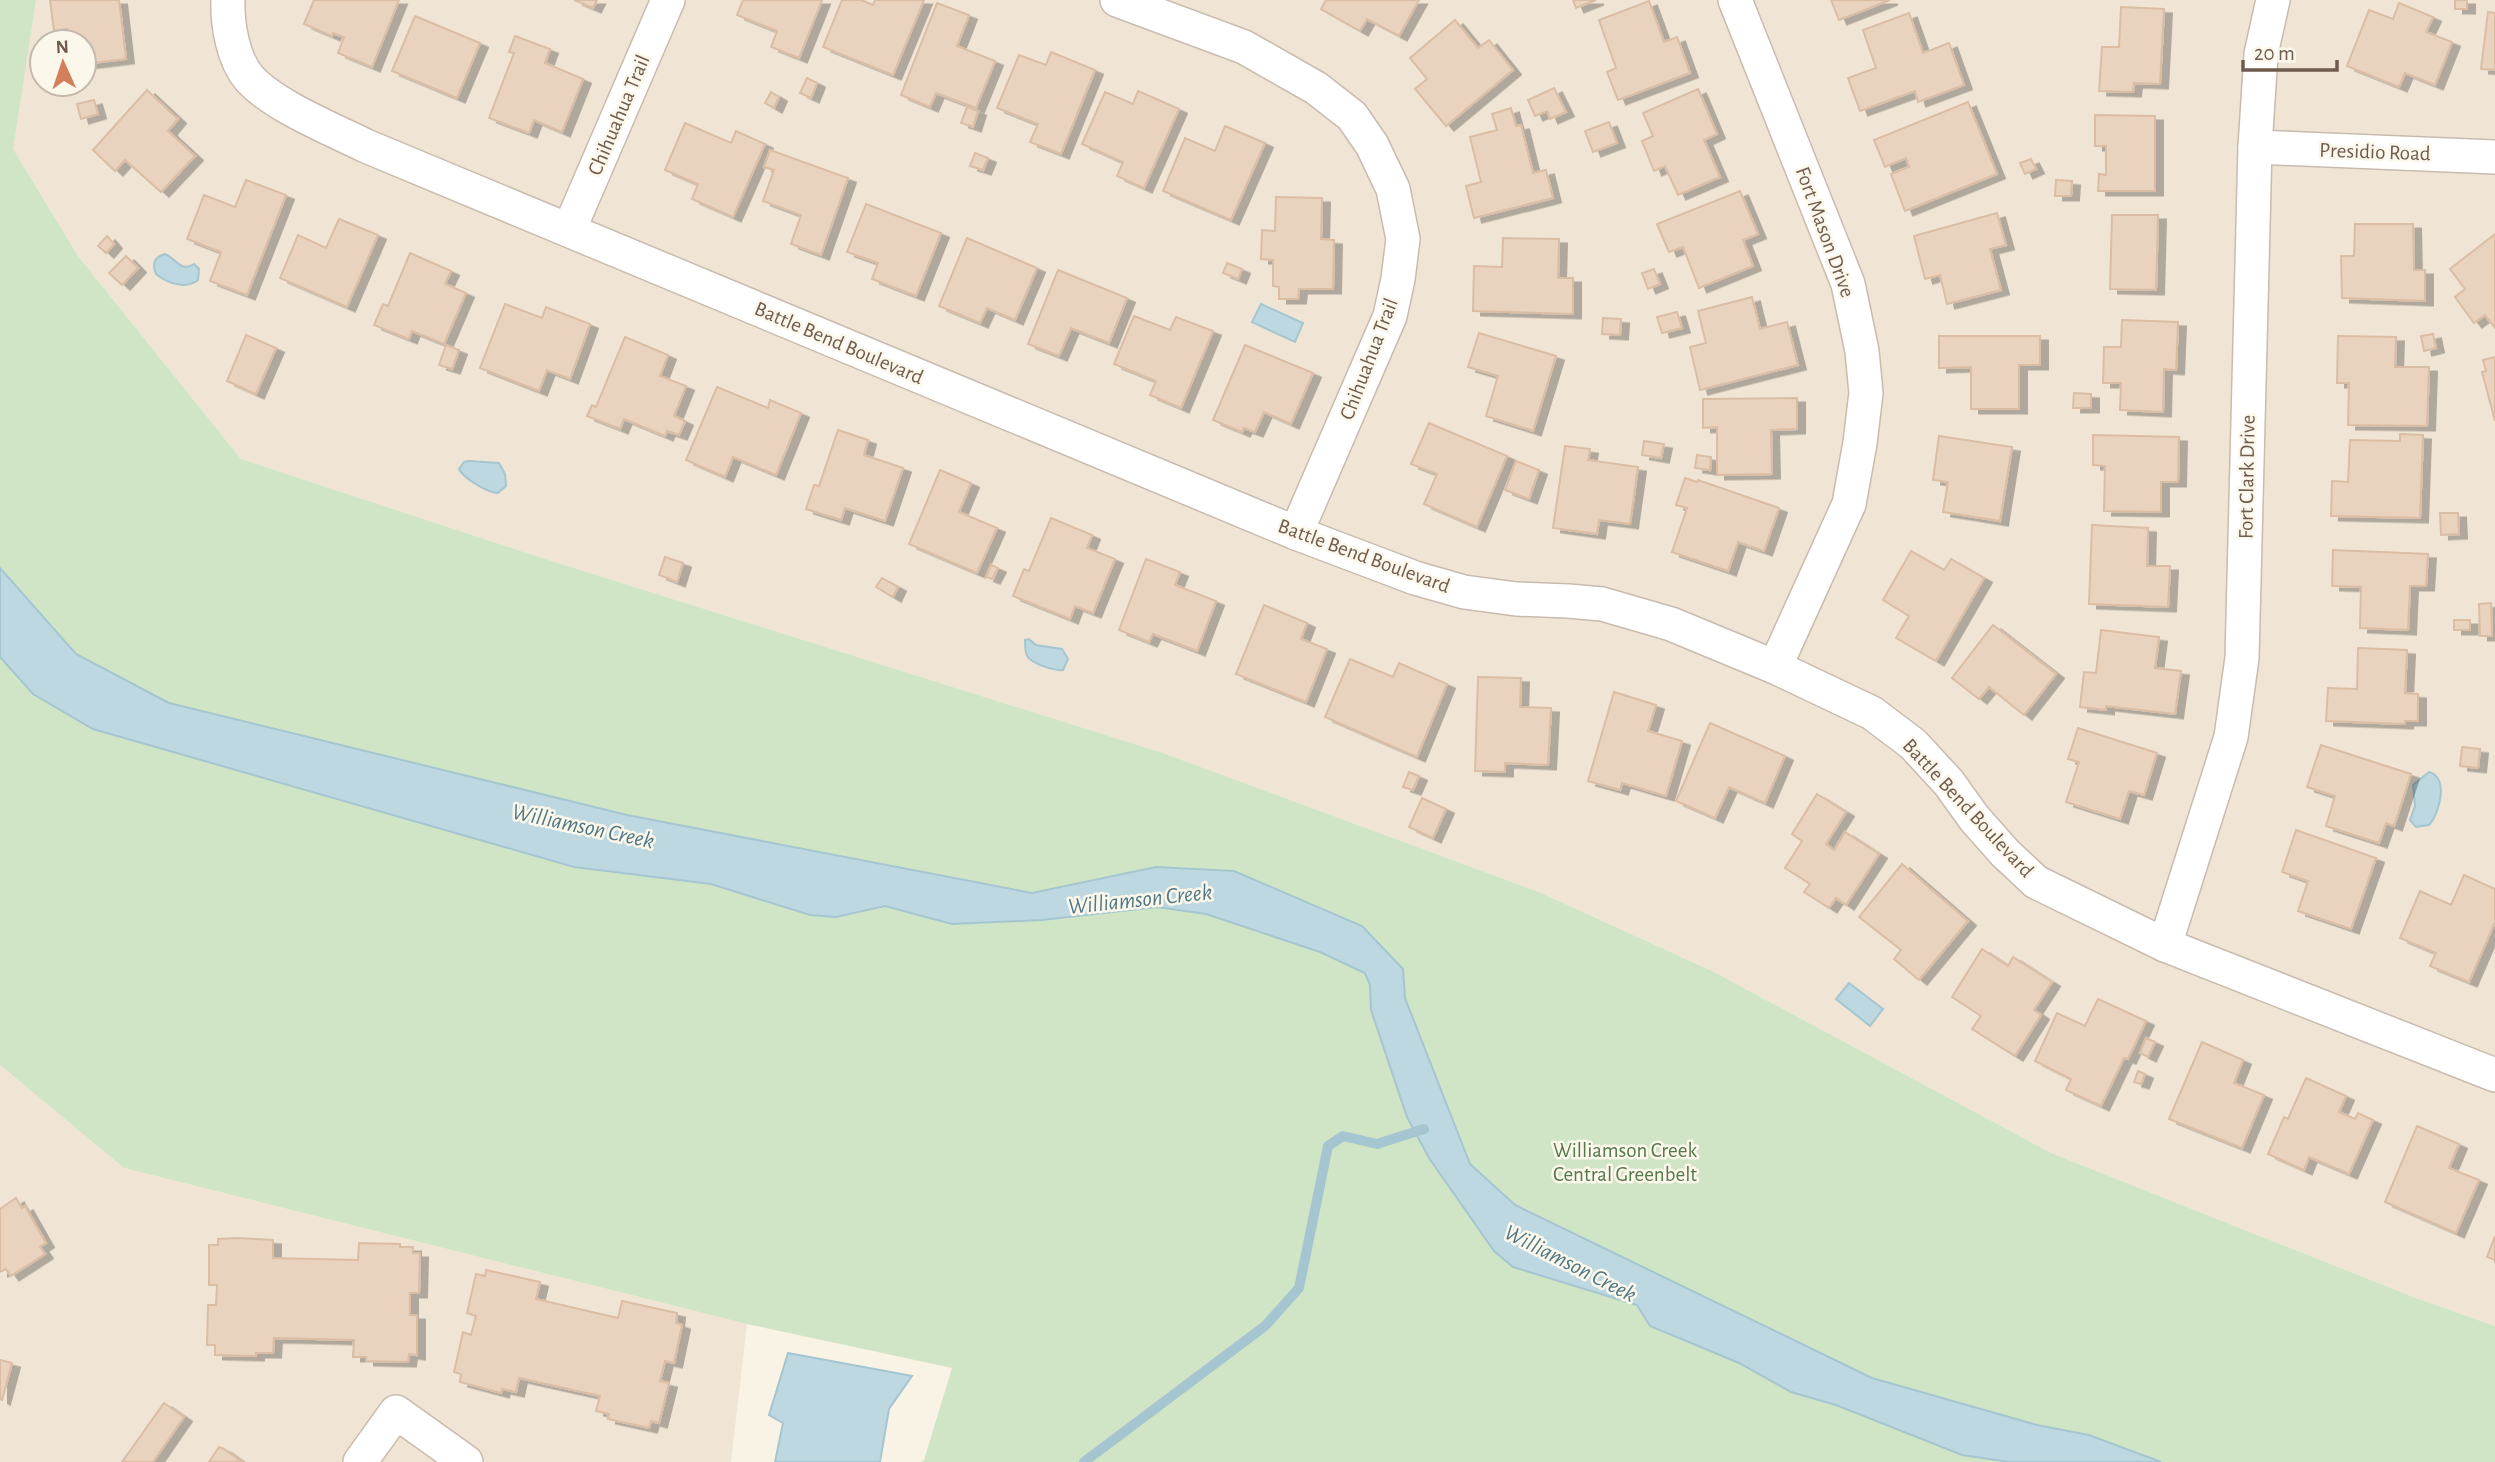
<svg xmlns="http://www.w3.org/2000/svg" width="2495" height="1462" font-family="'Alegreya Sans',sans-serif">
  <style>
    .residential { fill: #f0e5d5; fill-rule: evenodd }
    .green { fill: #d0e5c6 }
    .water { fill: #bdd8e0; stroke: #a5c6d0; stroke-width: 2 }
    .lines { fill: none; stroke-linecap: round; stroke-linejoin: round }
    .stream { stroke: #a5c6d0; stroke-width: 10 }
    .building { fill: #e9d3bf; stroke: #dbbda4; stroke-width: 2; filter: url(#shadow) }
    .minor-casing { stroke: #c9bbad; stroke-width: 36 }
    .minor { stroke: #fff; stroke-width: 33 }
    .labels { text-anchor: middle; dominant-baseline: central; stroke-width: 5; stroke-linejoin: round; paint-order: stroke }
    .street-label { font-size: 21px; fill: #6f5c4e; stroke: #fcf7eb }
    .park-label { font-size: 21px; fill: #54794b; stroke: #fcf7eb }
    .water-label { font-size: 23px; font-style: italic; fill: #4e7885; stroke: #fcf7eb }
  </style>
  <defs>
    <filter id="shadow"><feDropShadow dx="8" dy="4.5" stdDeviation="0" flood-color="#0004"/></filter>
  </defs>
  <rect width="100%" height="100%" fill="#f9f3e6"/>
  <g class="residential">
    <path d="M30,0H2495V1326L2416,1298L2051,1153L1714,972L1539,892L1163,753L539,557L241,459L78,256L4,135ZM42,42H84V84H42Z"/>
    <path d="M0,1065L124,1168L747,1324L731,1462H0Z"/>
  </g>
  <path class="green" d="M0,0H36L13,149L78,256L241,459L539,557L1163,753L1539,892L1714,972L2051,1153L2416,1298L2495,1326V1462H921L924,1460L952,1368L747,1324L124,1168L0,1065Z"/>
  <g class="water">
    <path d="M165,254C176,258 180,273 194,264L199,269L198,280C185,290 167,283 156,274C152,264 154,257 165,254Z"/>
    <path d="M1261,304L1303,323L1295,342L1252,322Z"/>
    <path d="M469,461L499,463L505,474L506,486L498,493C488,493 463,478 459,469L464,462Z"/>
    <path d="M0,568L76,654L169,703L627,815L1032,893L1156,867L1234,871L1362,926L1403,969L1405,998L1470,1164L1515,1205L1872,1378L2037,1425L2089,1435L2161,1462H2009L1962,1455L1836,1405L1791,1392L1739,1363L1650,1326L1637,1305L1513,1267L1494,1251L1429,1158L1407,1117L1371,1010L1370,985L1365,973L1320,952L1206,914L1157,907L1042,920L952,924L885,906L836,917L810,915L711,884L574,867L93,729L33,694L0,657Z"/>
    <path d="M1029,639L1036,645L1062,649L1068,659L1063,670C1055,671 1032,664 1027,656C1025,651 1025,644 1025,640Z"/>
    <path d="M2429,772C2449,777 2440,813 2429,825L2416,827L2410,820L2415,806L2413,785Z"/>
    <path d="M1849,983L1883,1009L1870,1026L1836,999Z"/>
    <path d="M788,1353L912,1376L889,1409L880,1462H775L783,1423L769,1415Z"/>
  </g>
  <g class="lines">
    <path class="stream" d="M1084,1462L1265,1326L1299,1288L1328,1146L1343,1136L1377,1144L1424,1129"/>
  </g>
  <g class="building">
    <path d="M50,0H119L126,59L84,64V42H69L67,29L54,31Z"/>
    <path d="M314,0H399L372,67L338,53L344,37L333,33L332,36L304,24Z"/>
    <path d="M574,0H597L593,8Z"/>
    <path d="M743,0H822L799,58L771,47L777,31L737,15Z"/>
    <path d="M842,0H861L873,5L875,0H924L893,75L823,47Z"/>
    <path d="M1326,0H1419L1399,36L1367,19L1360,31L1321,9Z"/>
    <path d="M1573,0H1596L1576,8Z"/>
    <path d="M1831,0H1890L1839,20Z"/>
    <rect x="2455" y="0" width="12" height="9"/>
    <path d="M1649,1L1664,42L1677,37L1690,73L1618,100L1607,72L1616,68L1599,20Z"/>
    <path d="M937,3L969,15L957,46L995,61L976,108L936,93L930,107L901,95Z"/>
    <path d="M2399,3L2433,17L2426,32L2452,42L2435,85L2405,73L2399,87L2347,66L2369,10L2393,19Z"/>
    <path d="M2121,7L2164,9L2160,84L2134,83L2133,92L2099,91L2102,47H2119Z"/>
    <path d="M2488,12L2495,13V70L2481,69Z"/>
    <path d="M1909,13L1923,53L1949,43L1964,85L1918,102L1915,91L1860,111L1848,78L1876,68L1863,30Z"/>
    <path d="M415,16L480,43L457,98L392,71Z"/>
    <path d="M1455,20L1478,48L1489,40L1513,70L1446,126L1415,89L1427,79L1410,58Z"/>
    <path d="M515,36L550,49L545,63L583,79L562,132L534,120L529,133L489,118L514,53L509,52Z"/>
    <path d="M1051,52L1095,70L1061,154L1030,142L1038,124L997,108L1019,55L1046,65Z"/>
    <path d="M807,78L817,83L811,98L800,93Z"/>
    <path d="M1554,88L1566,112L1550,119L1547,111L1535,116L1528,100Z"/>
    <path d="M1698,89L1717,134L1704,140L1720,177L1678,195L1665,166L1654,171L1642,141L1653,136L1643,113Z"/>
    <path d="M147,90L178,119L168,131L195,156L161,192L125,160L115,171L93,150Z"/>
    <path d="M1138,91L1179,109L1144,188L1117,176L1123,162L1082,144L1105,92L1133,104Z"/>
    <path d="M771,92L779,97L774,108L765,103Z"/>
    <path d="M94,100L98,114L81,119L77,104Z"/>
    <path d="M1968,102L1997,174L1905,211L1891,174L1909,167L1906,158L1885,167L1874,140Z"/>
    <path d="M967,107L978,111L973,127L961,123Z"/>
    <path d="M1511,108L1516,126L1521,125L1533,173L1546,170L1553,198L1474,218L1466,186L1481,182L1470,137L1497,130L1492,114Z"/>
    <path d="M2095,115L2155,116V191H2098L2099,174L2106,175V146H2095Z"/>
    <path d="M1609,122L1617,143L1593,152L1585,131Z"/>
    <path d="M685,123L731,143L736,131L765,144L733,217L692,199L698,184L665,170Z"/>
    <path d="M1225,126L1265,143L1231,220L1163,191L1185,138L1215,151Z"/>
    <path d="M770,150L848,178L821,255L791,244L801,215L763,201L774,170L764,167Z"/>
    <path d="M975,153L988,158L983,170L970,166Z"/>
    <path d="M2031,159L2036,169L2025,174L2020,163Z"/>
    <path d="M246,180L286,195L247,295L210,281L221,252L187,239L204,195L235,207Z"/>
    <path d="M2056,180L2072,181L2071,196H2055Z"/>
    <path d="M1740,191L1758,234L1743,240L1753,266L1699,288L1683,247L1669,252L1657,224Z"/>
    <path d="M1276,197L1322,198L1321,239L1334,240L1333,289H1299L1298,299H1279V287L1273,286V260L1261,259L1262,230L1275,231Z"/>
    <path d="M866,204L941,233L916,296L872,279L878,263L847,252Z"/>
    <path d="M1997,213L2006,245L1990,249L2001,290L1947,304L1940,275L1925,279L1914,236Z"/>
    <path d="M2112,215H2158L2156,290L2110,289Z"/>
    <path d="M339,219L378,235L347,307L280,278L298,235L326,248Z"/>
    <path d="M2355,224H2413L2414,270H2425V301L2342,298L2341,256H2354Z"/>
    <path d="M2495,234V328L2485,315L2474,323L2455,297L2465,289L2450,269Z"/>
    <path d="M107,236L114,244L106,253L98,246Z"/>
    <path d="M967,238L1037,268L1015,320L987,308L980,323L939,306Z"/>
    <path d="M1503,238L1559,239L1558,278H1573V314L1473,311L1474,266L1502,267Z"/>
    <path d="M410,253L451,271L445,284L466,293L444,344L412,331L409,339L374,325L383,304L388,306Z"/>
    <path d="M126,256L138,268L122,285L109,273Z"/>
    <path d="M1227,263L1242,269L1238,279L1223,273Z"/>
    <path d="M1654,269L1660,284L1648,289L1642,273Z"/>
    <path d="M1058,270L1127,298L1109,343L1071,328L1059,356L1028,344Z"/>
    <path d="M1752,297L1760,329L1787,322L1798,365L1700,390L1690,347L1706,343L1698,311Z"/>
    <path d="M505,304L542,318L546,307L590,324L570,379L547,370L539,391L480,368Z"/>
    <path d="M1677,312L1682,328L1662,333L1657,317Z"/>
    <path d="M1134,316L1170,330L1176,317L1213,331L1181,408L1150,395L1156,381L1114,364Z"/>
    <path d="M1603,318L1621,319L1620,335L1602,334Z"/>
    <path d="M2122,320L2178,322L2176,370L2164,369L2163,412L2120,410L2121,383H2103L2104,347H2121Z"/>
    <path d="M1479,333L1556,356L1533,431L1486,416L1498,376L1468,367Z"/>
    <path d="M2433,334L2436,348L2424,351L2421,336Z"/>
    <path d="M246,335L276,348L256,394L227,381Z"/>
    <path d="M1939,336H2040V365H2019V409H1971V367L1939,368Z"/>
    <path d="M2338,336L2396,337L2395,367H2429L2427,426L2348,425L2349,383H2337Z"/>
    <path d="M625,337L668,355L660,376L686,386L674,416L685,421L679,435L667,431L665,436L624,419L620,429L587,416L592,405L596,407Z"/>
    <path d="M446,345L459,350L452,369L439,365Z"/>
    <path d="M1245,345L1313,373L1291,424L1264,412L1255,432L1244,428L1242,432L1213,420Z"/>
    <path d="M2495,357V421L2482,372L2486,371L2483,360Z"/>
    <path d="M717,387L768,408L770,400L801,413L776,475L733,457L725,477L686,460Z"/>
    <path d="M2074,393L2091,394V408H2073Z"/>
    <path d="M1797,398V429L1771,430L1772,474L1717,475V427L1703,428V399Z"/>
    <path d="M1429,423L1507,456L1477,527L1424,504L1437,474L1411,464Z"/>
    <path d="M838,430L868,440L864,455L903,468L885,521L845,508L841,520L806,509L814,485L819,486Z"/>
    <path d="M2400,434L2423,435L2420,518L2331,516L2332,481L2348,482L2350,440L2400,441Z"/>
    <path d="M2093,435L2179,437L2178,482H2161V512L2104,511L2105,466L2093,465Z"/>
    <path d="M1939,436L2012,447L2000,521L1943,512L1948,482L1933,480Z"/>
    <path d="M1644,441L1664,444L1661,458L1642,455Z"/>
    <path d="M1565,446L1590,449L1588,460L1638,467L1630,524L1599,520L1597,534L1553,528Z"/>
    <path d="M1697,455L1711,457L1710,470L1695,468Z"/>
    <path d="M1516,461L1539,470L1529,499L1505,490Z"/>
    <path d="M940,470L971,483L959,512L997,528L977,573L909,544Z"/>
    <path d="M1685,478L1697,482L1698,480L1779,508L1764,551L1738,542L1728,571L1672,552L1687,508L1676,505Z"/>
    <path d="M2440,513H2458L2459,534L2441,535Z"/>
    <path d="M1051,518L1092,535L1087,548L1115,559L1093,613L1075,606L1070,619L1013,596L1024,569L1029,571Z"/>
    <path d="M2092,525L2148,528L2147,566H2170L2168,607L2089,604Z"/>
    <path d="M2333,550L2428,554L2426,586H2410L2408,630L2360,628L2361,587L2332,586Z"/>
    <path d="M1911,551L1944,570L1951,559L1984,578L1936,661L1896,638L1909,616L1883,600Z"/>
    <path d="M665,557L683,563L677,582L659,575Z"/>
    <path d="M1146,559L1180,572L1175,585L1216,601L1197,651L1153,634L1149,642L1119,630Z"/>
    <path d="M991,565L998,568L992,579L986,577Z"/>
    <path d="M882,578L898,587L893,597L876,587Z"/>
    <path d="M2491,603L2492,636H2480L2479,604Z"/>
    <path d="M1264,605L1307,623L1301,639L1327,649L1306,702L1236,674Z"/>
    <rect x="2454" y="620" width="16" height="10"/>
    <path d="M1993,625L2056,674L2024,715L1989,687L1979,699L1952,678Z"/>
    <path d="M2101,630L2159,637L2155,668L2181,671L2175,714L2106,706V710L2080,707L2084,672L2096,673Z"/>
    <path d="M2358,648L2407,650L2405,693L2418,694V721H2405V724L2326,721L2328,688L2357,689Z"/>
    <path d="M1350,659L1393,677L1399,663L1447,684L1417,757L1325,717Z"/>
    <path d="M1478,677L1521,678L1520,707L1551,708L1548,765L1505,763V772L1475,771Z"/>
    <path d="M1614,692L1656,705L1648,731L1682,741L1666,796L1622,783L1620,790L1588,781Z"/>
    <path d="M1710,723L1785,756L1765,803L1729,787L1715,818L1676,801Z"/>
    <path d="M2078,728L2157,753L2144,795L2129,791L2120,819L2066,802L2079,762L2068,759Z"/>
    <path d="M2321,745L2411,774L2394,826L2386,823L2379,843L2326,826L2335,796L2307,787Z"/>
    <path d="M2462,747L2480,749L2478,768L2460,766Z"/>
    <path d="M1409,772L1419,776L1413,790L1403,787Z"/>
    <path d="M1817,794L1846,812L1826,844L1834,850L1845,832L1879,854L1846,905L1836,898L1829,908L1804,892L1810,884L1785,868L1802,841L1792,834Z"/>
    <path d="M1422,798L1446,809L1433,838L1409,827Z"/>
    <path d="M2296,830L2376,858L2351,929L2298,911L2308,881L2282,872Z"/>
    <path d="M1902,864L1968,921L1919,980L1894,959L1901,950L1859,917Z"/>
    <path d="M2464,875L2495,889V922L2469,982L2430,966L2436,953L2400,938L2420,891L2451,905Z"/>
    <path d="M1982,949L2008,966L2013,957L2052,982L2034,1010L2041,1015L2015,1056L1972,1029L1981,1016L1952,997Z"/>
    <path d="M2098,999L2146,1021L2128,1059L2124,1058L2101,1106L2066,1090L2071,1079L2035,1061L2057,1013L2085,1026Z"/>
    <path d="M2146,1038L2155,1042L2148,1057L2140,1053Z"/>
    <path d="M2202,1042L2243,1060L2234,1083L2264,1095L2242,1148L2169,1119Z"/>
    <path d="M2138,1071L2145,1074L2141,1084L2134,1082Z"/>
    <path d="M2306,1078L2346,1096L2339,1112L2355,1119L2358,1113L2373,1120L2349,1174L2309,1157L2304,1170L2268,1154L2284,1117L2288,1119Z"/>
    <path d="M2417,1126L2459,1144L2449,1168L2479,1180L2456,1233L2385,1202Z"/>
    <path d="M16,1198L22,1208L25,1206L46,1243L40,1247L45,1254L11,1276L6,1269L0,1272V1209Z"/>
    <path d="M2495,1236V1260L2487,1257Z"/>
    <path d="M236,1238L273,1240V1258L358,1260L359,1243L400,1244V1247H413V1253H420L419,1293H410V1315H417V1355L409,1354L408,1362L366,1361V1357H353L354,1340L274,1338L273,1353H256V1356L215,1355V1345H207L208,1305H216L217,1285H209V1245H218V1239Z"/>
    <path d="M486,1270L540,1282L536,1299L618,1318L622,1301L677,1313L676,1323L682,1325L674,1363L665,1361L660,1381L669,1383L659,1423L651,1421L649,1428L608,1419L609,1414L596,1411L600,1396L519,1378L516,1392L502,1389L501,1393L460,1382L461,1374L454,1372L463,1332L471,1335L476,1316L467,1313L476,1274L485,1276Z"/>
    <path d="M0,1360L12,1363L2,1400L0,1399Z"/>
    <path d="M164,1403L184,1417L153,1462H122Z"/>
    <path d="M219,1447L224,1449L242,1462H209Z"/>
  </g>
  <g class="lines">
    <defs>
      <g id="minor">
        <path d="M228,0C227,24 233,59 249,78C274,106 332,129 366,146L1296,533L1415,578L1464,592L1516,599L1568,601L1602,604L1671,624L1775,667L1872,713L1913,744L1949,783L1974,818L2005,853L2036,882L2165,945L2495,1075"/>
        <path d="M1117,0L1244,47L1316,88L1352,116L1372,145L1393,189L1403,239L1398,279L1390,316L1296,533"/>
        <path d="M1735,0L1848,284L1862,351L1866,393L1860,443L1849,504L1775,667"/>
        <path d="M2255,147L2495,157"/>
        <path d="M569,230L668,0"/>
        <path d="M2165,945L2231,737L2242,658L2255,147L2261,54L2273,0"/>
        <path d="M360,1462L396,1412L466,1462"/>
      </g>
    </defs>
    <use href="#minor" class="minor-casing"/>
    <use href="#minor" class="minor"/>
  </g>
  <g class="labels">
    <g class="street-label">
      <text transform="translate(619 115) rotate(-67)">Chihuahua Trail</text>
      <text transform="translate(2375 152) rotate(2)">Presidio Road</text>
      <text transform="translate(1825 232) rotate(70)">Fort Mason Drive</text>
      <text transform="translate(839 343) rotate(23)">Battle Bend Boulevard</text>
      <text transform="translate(1369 359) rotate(-69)">Chihuahua Trail</text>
      <text transform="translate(2247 477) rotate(-89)">Fort Clark Drive</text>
      <text transform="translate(1364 556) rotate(20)">Battle Bend Boulevard</text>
      <text transform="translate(1968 808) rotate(47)">Battle Bend Boulevard</text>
    </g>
    <g class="park-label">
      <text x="1625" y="1150">Williamson Creek<tspan x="1625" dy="24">Central Greenbelt</tspan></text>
    </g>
    <g class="water-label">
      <text transform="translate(583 827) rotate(12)">Williamson Creek</text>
      <text transform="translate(1140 900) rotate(-6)">Williamson Creek</text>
      <text transform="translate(1570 1264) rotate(27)">Williamson Creek</text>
    </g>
  </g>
  <g transform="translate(63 63) rotate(357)"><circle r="33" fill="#fcf7eb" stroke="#c4b9ac" stroke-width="2"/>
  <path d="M0-5L12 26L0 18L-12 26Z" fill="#d37f5b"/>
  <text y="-10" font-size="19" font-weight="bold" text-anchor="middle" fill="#6f5c4e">N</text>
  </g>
  <path d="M2243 60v10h94v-10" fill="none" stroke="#6f5c4e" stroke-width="3.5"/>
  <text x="2254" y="60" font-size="21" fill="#6f5c4e" stroke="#fcf7eb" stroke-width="5" paint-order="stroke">20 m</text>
</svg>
